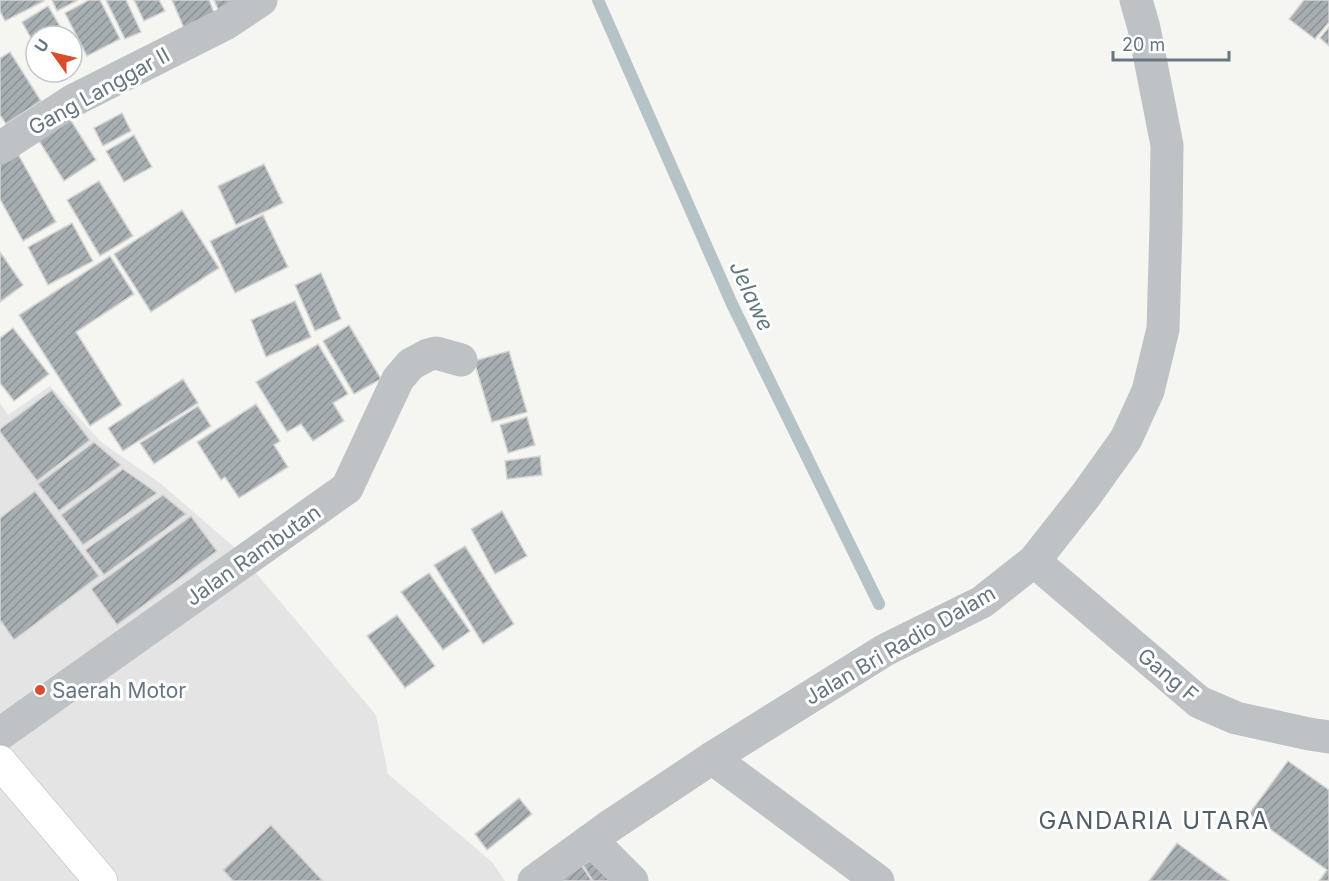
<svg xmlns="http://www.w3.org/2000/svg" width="1329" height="881" font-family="Inter,sans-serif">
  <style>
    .built { fill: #e3e4e3 }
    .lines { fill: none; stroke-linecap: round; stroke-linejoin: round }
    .stream { stroke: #b5c2c6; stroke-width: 12 }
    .building { fill: url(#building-hatch); stroke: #d7d6d4; stroke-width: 1.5 }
    .secondary-casing { stroke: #b1b6ba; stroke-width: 34 }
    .minor { stroke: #bec2c5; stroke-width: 33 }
    .secondary { stroke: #fff; stroke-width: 33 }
    .poi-dot { fill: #da4c2d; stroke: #fff; stroke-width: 2 }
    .labels { text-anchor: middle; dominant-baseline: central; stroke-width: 6; stroke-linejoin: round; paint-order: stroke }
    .street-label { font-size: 21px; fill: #667781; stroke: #fff }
    .poi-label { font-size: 21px; fill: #667781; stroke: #fff; text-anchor: start }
    .water-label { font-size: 22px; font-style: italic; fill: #61787f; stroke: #fff }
    .quarter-label { font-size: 24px; letter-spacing: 1.5px; fill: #535f67; stroke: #fff }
  </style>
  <defs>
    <pattern id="building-hatch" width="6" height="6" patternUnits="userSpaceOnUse" patternTransform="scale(1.5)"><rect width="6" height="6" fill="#a6aeb2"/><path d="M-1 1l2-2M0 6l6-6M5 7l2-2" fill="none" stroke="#8b9296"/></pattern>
  </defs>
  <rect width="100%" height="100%" fill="#f5f5f2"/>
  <path class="built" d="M50,386L101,442L160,483L233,546L376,715L388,774L492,862L505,881H0V403L8,415Z"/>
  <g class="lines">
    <path class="stream" d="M598,0L732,304L879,604"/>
  </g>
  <g class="building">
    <path d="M0,0H44V1L5,21L0,11Z"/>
    <path d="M52,0H78L57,11Z"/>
    <path d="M89,0H100L120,39L87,56L65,13Z"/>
    <path d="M106,0H126L141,32L125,39Z"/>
    <path d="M134,0H159L165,11L144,21Z"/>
    <path d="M172,0H209L217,20L186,33Z"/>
    <path d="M214,0H239L221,16Z"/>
    <path d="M1304,0H1329V22L1315,39L1289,19Z"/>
    <path d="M48,6L66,36H36V47L22,22Z"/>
    <path d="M1329,27V46L1320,38Z"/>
    <path d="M10,52L41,101L6,124L0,115V58Z"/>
    <path d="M122,113L131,131L103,146L94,128Z"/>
    <path d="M68,116L96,160L64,181L36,136Z"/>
    <path d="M134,135L152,167L124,182L106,151Z"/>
    <path d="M14,147L56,222L23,241L0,199V155Z"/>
    <path d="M264,164L283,203L236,225L218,186Z"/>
    <path d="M99,181L133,236L100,256L67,200Z"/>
    <path d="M182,210L219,268L151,312L114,254Z"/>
    <path d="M263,215L288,267L235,293L210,241Z"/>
    <path d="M72,223L93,261L48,285L28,247Z"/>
    <path d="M0,252L23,285L0,302Z"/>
    <path d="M110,256L134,294L76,332L122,405L90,426L19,315Z"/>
    <path d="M321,273L341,319L315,331L295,285Z"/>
    <path d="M295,301L311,337L266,357L251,320Z"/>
    <path d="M349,325L381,379L354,394L323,341Z"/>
    <path d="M13,328L49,374L14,401L0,383V338Z"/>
    <path d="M318,344L348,394L333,403L344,421L313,441L301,424L287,432L256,382Z"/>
    <path d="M509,351L527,412L492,422L474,361Z"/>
    <path d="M183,379L198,403L123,451L108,428Z"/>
    <path d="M52,390L90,440L37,481L0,432V429Z"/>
    <path d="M256,404L280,441L274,445L288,467L239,498L225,477L221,480L197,442Z"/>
    <path d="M198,406L211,426L154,464L140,443Z"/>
    <path d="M527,417L535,445L508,453L500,425Z"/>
    <path d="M94,442L121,465L59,511L38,484Z"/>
    <path d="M540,456L542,475L507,479L505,461Z"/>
    <path d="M123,469L157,493L83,545L61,515Z"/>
    <path d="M35,491L99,576L14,640L0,620V518Z"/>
    <path d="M163,495L186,514L104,575L85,550Z"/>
    <path d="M502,511L527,556L495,574L471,529Z"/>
    <path d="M191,516L217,551L117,625L91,589Z"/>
    <path d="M465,546L514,624L483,644L434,565Z"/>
    <path d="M429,573L470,631L443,650L401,592Z"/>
    <path d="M397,615L435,666L405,688L367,636Z"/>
    <path d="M1288,761L1329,790V881H1319L1327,870L1249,814Z"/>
    <path d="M519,798L532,814L487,850L475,834Z"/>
    <path d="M271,825L323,881H233L223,870Z"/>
    <path d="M1177,843L1229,881H1149Z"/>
    <path d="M603,853L629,881H593L583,865Z"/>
    <path d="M582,866L592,881H558Z"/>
  </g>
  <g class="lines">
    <defs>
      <path id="secondary" d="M0,762L101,881"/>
    </defs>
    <use href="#secondary" class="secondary-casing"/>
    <g class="minor">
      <path d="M0,148L72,101L225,24L261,0"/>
      <path d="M1034,561L1199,702L1236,718L1309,734L1329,737"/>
      <path d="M0,734L347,488L398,379L411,364L428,355L436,353L461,360"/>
      <path d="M712,758L878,881"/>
      <path d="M591,840L632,881"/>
      <path d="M534,881L607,828L712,758L885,650L982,602L1034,561L1086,495L1126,439L1148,391L1163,329L1166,226L1167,145L1144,28L1136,0"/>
    </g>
    <use href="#secondary" class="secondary"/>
  </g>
  <circle class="poi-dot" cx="40" cy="690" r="6"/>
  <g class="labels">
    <g class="street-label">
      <text transform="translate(99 91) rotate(-29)">Gang Langgar II</text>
      <text transform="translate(253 555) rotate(-35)">Jalan Rambutan</text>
      <text transform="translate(900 645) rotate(-30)">Jalan Bri Radio Dalam</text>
      <text transform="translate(1168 675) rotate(40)">Gang F</text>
    </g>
    <g class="poi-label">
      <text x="52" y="690">Saerah Motor</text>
    </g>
    <g class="water-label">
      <text transform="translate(752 296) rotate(65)">Jelawe</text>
    </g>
    <g class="quarter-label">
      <text x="1154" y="820">GANDARIA UTARA</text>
    </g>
  </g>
  <g transform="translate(54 54) rotate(304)"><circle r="28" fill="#ffffff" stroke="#c2c9cd" stroke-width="1.5"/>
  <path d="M0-4.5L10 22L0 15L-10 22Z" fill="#da4c2d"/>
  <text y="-9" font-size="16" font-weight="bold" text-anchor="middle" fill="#667781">U</text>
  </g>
  <path d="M1113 51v9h116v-9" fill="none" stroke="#667781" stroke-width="3"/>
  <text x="1122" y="51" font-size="18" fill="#667781" stroke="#ffffff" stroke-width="4.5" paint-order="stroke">20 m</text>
</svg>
